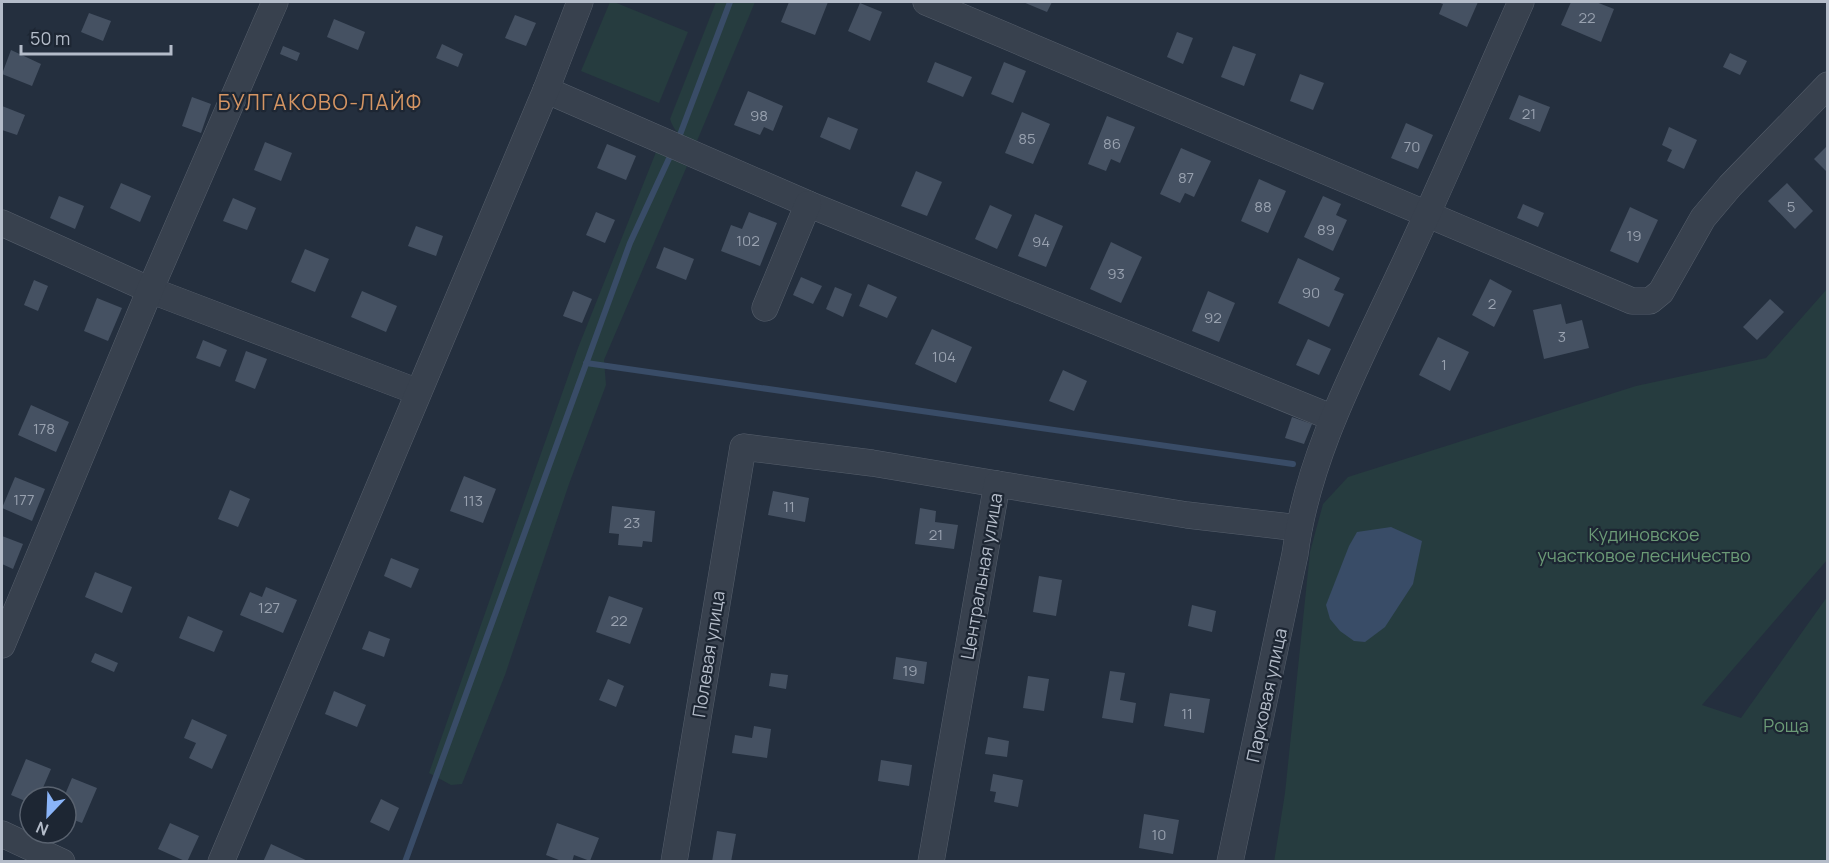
<svg xmlns="http://www.w3.org/2000/svg" width="1829" height="863" font-family="Manrope,sans-serif">
  <style>
    .green { fill: #263c3f }
    .water { fill: #394c67 }
    .lines { fill: none; stroke-linecap: round; stroke-linejoin: round }
    .stream { stroke: #394c67; stroke-width: 6 }
    .building { fill: #455162 }
    .minor-casing { stroke: #565f6c; stroke-width: 27 }
    .minor { stroke: #38414e; stroke-width: 26 }
    .labels { text-anchor: middle; dominant-baseline: central; stroke-width: 4.5; stroke-linejoin: round; paint-order: stroke }
    .number-label { font-size: 15px; fill: #98a1af }
    .park-label { font-size: 18px; fill: #6b9a76; stroke: #1d2633 }
    .street-label { font-size: 18px; fill: #b4bcc9; stroke: #1d2633 }
    .quarter-label { font-size: 21px; letter-spacing: 1.5px; fill: #d59563; stroke: #1d2633 }
  </style>
  <rect width="100%" height="100%" fill="#242f3e"/>
  <g class="green">
    <path d="M610,2H614L688,32L659,103L581,71Z"/>
    <path d="M716,2H755L697,141C682,137 675,134 670,119Z"/>
    <path d="M656,152L687,166L604,360L606,385L569,484L505,675L462,784L451,785L429,773L578,348Z"/>
    <path d="M1827,289V560L1702,705L1741,718L1827,597V861L1274,862L1285,793L1310,552L1323,504L1348,477L1636,386L1766,358Z"/>
  </g>
  <path class="water" d="M1391,527L1422,541L1413,584L1385,627L1365,642L1354,641L1340,631L1330,619L1326,605L1349,546L1357,532Z"/>
  <g class="lines">
    <g class="stream">
      <path d="M678,140L730,2"/>
      <path d="M586,363L1293,464"/>
      <path d="M405,862L630,243L672,152"/>
    </g>
  </g>
  <g class="building">
    <path d="M789,2H828L815,35L781,22Z"/>
    <path d="M1023,2H1052L1047,12Z"/>
    <path d="M1437,2H1478L1467,27L1439,14L1443,4Z"/>
    <path d="M1571,2H1596L1614,9L1601,42L1561,25Z"/>
    <path d="M860,3L882,12L870,41L848,31Z"/>
    <path d="M89,13L111,21L103,41L81,32Z"/>
    <path d="M515,15L536,23L526,46L505,38Z"/>
    <path d="M334,19L365,32L358,50L327,37Z"/>
    <path d="M1177,32L1193,38L1183,64L1167,57Z"/>
    <path d="M442,44L463,54L458,67L436,58Z"/>
    <path d="M283,46L300,53L297,61L280,54Z"/>
    <path d="M1233,46L1256,54L1244,86L1221,77Z"/>
    <path d="M11,50L41,64L32,86L2,74Z"/>
    <path d="M1730,53L1747,61L1740,75L1723,67Z"/>
    <path d="M935,62L972,77L963,97L927,82Z"/>
    <path d="M1004,62L1026,71L1013,103L991,94Z"/>
    <path d="M1300,74L1324,83L1313,110L1290,101Z"/>
    <path d="M748,91L783,106L773,131L764,127L760,135L734,125Z"/>
    <path d="M1519,95L1550,107L1540,132L1509,119Z"/>
    <path d="M192,97L211,104L201,133L182,126Z"/>
    <path d="M2,106L25,115L17,135L2,130Z"/>
    <path d="M1022,112L1050,124L1033,164L1005,153Z"/>
    <path d="M1107,116L1135,127L1120,163L1111,159L1106,171L1088,164Z"/>
    <path d="M828,117L858,129L850,150L820,137Z"/>
    <path d="M1406,123L1433,135L1418,169L1391,158Z"/>
    <path d="M1669,127L1697,140L1684,169L1667,161L1672,150L1662,145Z"/>
    <path d="M265,142L292,153L281,181L254,170Z"/>
    <path d="M607,144L636,156L626,180L597,168Z"/>
    <path d="M1828,145V173L1814,159Z"/>
    <path d="M1181,148L1211,161L1194,197L1185,193L1180,203L1160,194Z"/>
    <path d="M916,171L942,182L927,216L901,206Z"/>
    <path d="M1259,179L1286,191L1268,233L1241,221Z"/>
    <path d="M121,183L151,196L140,222L110,208Z"/>
    <path d="M1787,183L1813,211L1795,229L1768,201Z"/>
    <path d="M59,196L84,206L75,229L50,218Z"/>
    <path d="M1323,196L1341,204L1336,215L1347,220L1333,251L1304,237Z"/>
    <path d="M233,198L256,208L247,230L223,221Z"/>
    <path d="M1523,204L1544,213L1538,227L1517,218Z"/>
    <path d="M990,205L1012,215L997,249L975,239Z"/>
    <path d="M1630,207L1658,220L1638,263L1610,251Z"/>
    <path d="M596,212L615,220L605,243L586,235Z"/>
    <path d="M749,212L777,223L760,266L721,251L731,225L742,229Z"/>
    <path d="M1035,214L1063,226L1046,267L1018,256Z"/>
    <path d="M416,226L443,236L436,256L408,246Z"/>
    <path d="M1111,242L1142,257L1121,303L1090,289Z"/>
    <path d="M664,247L694,259L686,280L656,268Z"/>
    <path d="M305,249L329,259L315,292L291,282Z"/>
    <path d="M1298,258L1340,278L1334,290L1344,294L1329,327L1278,303Z"/>
    <path d="M801,277L822,286L813,304L793,295Z"/>
    <path d="M1490,279L1512,291L1494,327L1472,315Z"/>
    <path d="M34,280L48,286L38,311L24,305Z"/>
    <path d="M868,284L897,297L887,318L859,306Z"/>
    <path d="M835,287L852,294L843,317L826,309Z"/>
    <path d="M362,291L397,306L386,332L351,317Z"/>
    <path d="M573,291L592,299L582,323L563,316Z"/>
    <path d="M1208,291L1235,303L1219,342L1192,331Z"/>
    <path d="M97,298L122,308L108,341L84,331Z"/>
    <path d="M1770,299L1784,312L1757,340L1743,327Z"/>
    <path d="M1561,304L1566,324L1582,320L1589,348L1544,359L1533,310Z"/>
    <path d="M932,329L972,347L956,383L915,364Z"/>
    <path d="M1438,337L1469,352L1450,391L1419,375Z"/>
    <path d="M1308,339L1331,349L1319,375L1296,365Z"/>
    <path d="M203,340L227,350L220,367L196,358Z"/>
    <path d="M246,351L267,359L255,389L235,381Z"/>
    <path d="M1063,370L1087,381L1074,411L1049,401Z"/>
    <path d="M31,405L69,422L56,452L18,435Z"/>
    <path d="M1292,417L1312,424L1304,444L1285,438Z"/>
    <path d="M464,476L496,489L483,523L450,511Z"/>
    <path d="M15,477L45,489L32,521L2,508Z"/>
    <path d="M230,490L250,499L238,527L218,519Z"/>
    <path d="M773,491L809,498L805,522L768,515Z"/>
    <path d="M612,506L655,511L652,542L643,541L642,547L618,545L619,534L609,533Z"/>
    <path d="M920,508L936,511L935,522L958,525L954,549L915,544Z"/>
    <path d="M2,536L23,544L13,569L2,564Z"/>
    <path d="M391,558L419,569L411,588L384,576Z"/>
    <path d="M95,572L132,587L122,613L85,597Z"/>
    <path d="M1039,576L1062,580L1056,616L1033,612Z"/>
    <path d="M266,587L297,600L283,633L240,615L250,592L262,597Z"/>
    <path d="M609,596L643,608L630,644L596,632Z"/>
    <path d="M1192,605L1216,611L1212,632L1188,626Z"/>
    <path d="M188,616L223,631L214,652L179,638Z"/>
    <path d="M369,631L390,639L384,657L362,649Z"/>
    <path d="M95,653L118,663L114,672L91,662Z"/>
    <path d="M896,657L927,662L924,684L893,679Z"/>
    <path d="M1110,671L1125,673L1120,700L1136,703L1133,723L1102,718Z"/>
    <path d="M771,673L788,675L786,689L769,686Z"/>
    <path d="M1028,676L1049,679L1044,711L1023,708Z"/>
    <path d="M608,679L624,686L616,707L599,700Z"/>
    <path d="M334,691L366,705L357,727L325,714Z"/>
    <path d="M1170,693L1210,699L1204,733L1164,726Z"/>
    <path d="M192,719L227,735L212,769L189,758L196,743L184,738Z"/>
    <path d="M754,726L771,729L767,758L732,753L735,735L752,738Z"/>
    <path d="M988,737L1009,741L1007,757L985,754Z"/>
    <path d="M26,759L51,769L39,797H30V803L11,795Z"/>
    <path d="M881,760L912,765L909,786L878,781Z"/>
    <path d="M993,774L1023,780L1018,807L994,802L996,792L990,791Z"/>
    <path d="M72,778L97,788L82,823L66,817V797H64Z"/>
    <path d="M381,799L399,808L389,831L370,822Z"/>
    <path d="M1144,814L1179,820L1173,854L1139,848Z"/>
    <path d="M170,823L199,836L187,862L158,849Z"/>
    <path d="M557,823L599,838L590,861L574,855L572,862H564L546,855Z"/>
    <path d="M717,831L736,834L731,862H712Z"/>
    <path d="M271,844L310,862H263Z"/>
  </g>
  <g class="lines">
    <defs>
      <g id="minor">
        <path d="M926,2L1632,301H1650L1661,292L1703,218L1730,186L1828,85"/>
        <path d="M546,90L808,204L1333,418"/>
        <path d="M2,223L150,290L418,392"/>
        <path d="M765,308L808,204"/>
        <path d="M2,645L150,290L275,2"/>
        <path d="M2,834L62,862"/>
        <path d="M221,862L546,90L580,2"/>
        <path d="M674,862L743,447L872,463L997,484"/>
        <path d="M931,862L997,484L1187,515L1299,528"/>
        <path d="M1230,862L1295,554C1308,454 1359,362 1401,271C1443,182 1481,91 1521,2"/>
      </g>
    </defs>
    <use href="#minor" class="minor-casing"/>
    <use href="#minor" class="minor"/>
  </g>
  <g class="labels">
    <g class="number-label">
      <text x="1587" y="17">22</text>
      <text x="1529" y="113">21</text>
      <text x="759" y="115">98</text>
      <text x="1027" y="138">85</text>
      <text x="1112" y="143">86</text>
      <text x="1412" y="146">70</text>
      <text x="1186" y="177">87</text>
      <text x="1263" y="206">88</text>
      <text x="1791" y="206">5</text>
      <text x="1326" y="229">89</text>
      <text x="1634" y="235">19</text>
      <text x="748" y="240">102</text>
      <text x="1041" y="241">94</text>
      <text x="1116" y="273">93</text>
      <text x="1311" y="292">90</text>
      <text x="1492" y="303">2</text>
      <text x="1213" y="317">92</text>
      <text x="1562" y="336">3</text>
      <text x="944" y="356">104</text>
      <text x="1444" y="364">1</text>
      <text x="44" y="428">178</text>
      <text x="24" y="499">177</text>
      <text x="473" y="500">113</text>
      <text x="789" y="506">11</text>
      <text x="632" y="522">23</text>
      <text x="936" y="534">21</text>
      <text x="269" y="607">127</text>
      <text x="619" y="620">22</text>
      <text x="910" y="670">19</text>
      <text x="1187" y="713">11</text>
      <text x="1159" y="834">10</text>
    </g>
    <g class="park-label">
      <text x="1644" y="534">Кудиновское<tspan x="1644" dy="21">участковое лесничество</tspan></text>
      <text x="1786" y="725">Роща</text>
    </g>
    <g class="street-label">
      <text transform="translate(981 576) rotate(-80)">Центральная улица</text>
      <text transform="translate(708 654) rotate(-81)">Полевая улица</text>
      <text transform="translate(1266 695) rotate(-78)">Парковая улица</text>
    </g>
    <g class="quarter-label">
      <text x="320" y="102">БУЛГАКОВО-ЛАЙФ</text>
    </g>
  </g>
  <rect width="1829" height="863" fill="none" stroke="#b4bcc9" stroke-width="6"/>
  <g transform="translate(48 815) rotate(203)"><circle r="28" fill="#1d2633" stroke="#59626f" stroke-width="1.5"/>
  <path d="M0-4.5L10 22L0 15L-10 22Z" fill="#8ab4f8"/>
  <text y="-9" font-size="16" font-weight="bold" text-anchor="middle" fill="#b4bcc9">N</text>
  </g>
  <path d="M21 45v9h150v-9" fill="none" stroke="#b4bcc9" stroke-width="3"/>
  <text x="30" y="45" font-size="18" fill="#b4bcc9" stroke="#1d2633" stroke-width="4.5" paint-order="stroke">50 m</text>
</svg>
